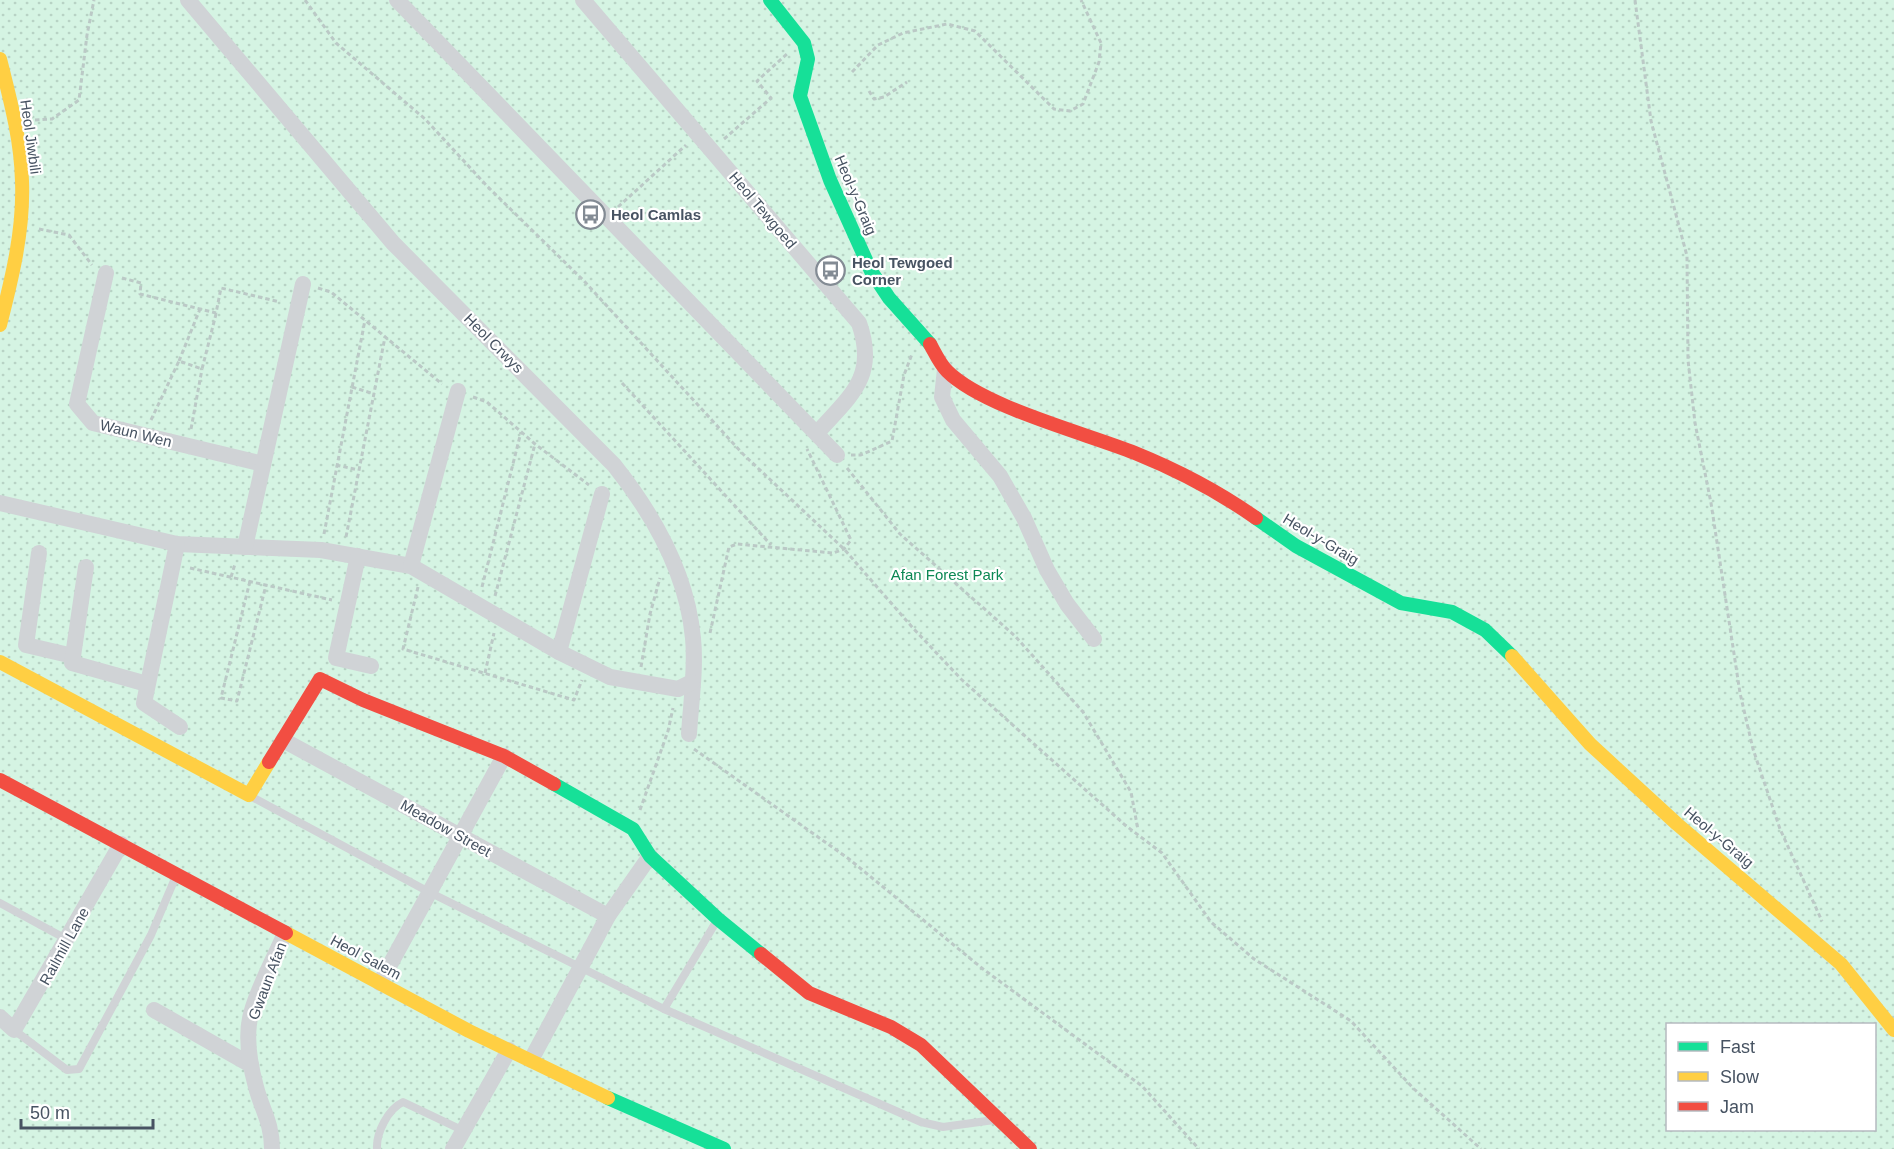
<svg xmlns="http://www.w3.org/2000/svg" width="1894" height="1149" font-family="Helvetica,sans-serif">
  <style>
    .park { fill: url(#park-dots); fill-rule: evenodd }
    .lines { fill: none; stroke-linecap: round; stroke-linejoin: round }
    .path { stroke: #bbc9c6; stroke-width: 3; stroke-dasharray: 4.5 3; stroke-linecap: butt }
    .lane { stroke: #d0d3d6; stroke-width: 8 }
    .street { stroke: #d0d3d6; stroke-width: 16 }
    .fast { stroke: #16e098; stroke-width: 14 }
    .slow { stroke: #ffcf43; stroke-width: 14 }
    .jam { stroke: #f24e42; stroke-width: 14 }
    .labels { text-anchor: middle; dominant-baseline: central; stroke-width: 4.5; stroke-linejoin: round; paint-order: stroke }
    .street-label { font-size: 15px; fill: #475362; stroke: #fff }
    .poi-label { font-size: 15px; font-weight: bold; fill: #475362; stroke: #fff; text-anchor: start }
    .park-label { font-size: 15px; fill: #0c8854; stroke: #fff }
  </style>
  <defs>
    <pattern id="park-dots" width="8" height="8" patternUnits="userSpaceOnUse" patternTransform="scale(1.5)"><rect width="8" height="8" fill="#d5f4e3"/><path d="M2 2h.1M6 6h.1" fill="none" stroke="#b8d3c5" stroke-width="1.8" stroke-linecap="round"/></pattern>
  </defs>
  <rect width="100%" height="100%" fill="#f3f2f2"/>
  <path class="park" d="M0,0H1894V1149H0ZM1668,1024H1874V1130H1668Z"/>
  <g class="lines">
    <g class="path">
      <path d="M305,0L336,43L425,119L487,186L584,281L743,454L844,549L912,627L961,679L1125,825L1162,853L1211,922L1254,959L1351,1021L1414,1089L1481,1149"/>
      <path d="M1635,0L1651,121L1687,256L1688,360L1695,423L1711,503L1740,693L1753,749L1780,829L1822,921"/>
      <path d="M852,72L878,45L903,33L947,24L975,31L1054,109L1070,111L1083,104L1099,62L1101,43L1081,0"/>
      <path d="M869,91L874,99L884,97L907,82"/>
      <path d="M35,120L52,119L79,100L87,35L94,0"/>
      <path d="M724,139L771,98L757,81L787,54"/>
      <path d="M618,207L686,145"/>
      <path d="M39,229L69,235L92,265"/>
      <path d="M122,278L141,283L140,294L216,313L221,288L280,302"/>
      <path d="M318,288L331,292L442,384"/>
      <path d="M179,361L200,309"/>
      <path d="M622,383L771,545"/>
      <path d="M352,387L374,394"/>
      <path d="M473,397L487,402L535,444L589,485"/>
      <path d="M151,420L179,361L202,369L216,314"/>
      <path d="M191,429L202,369"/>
      <path d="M851,455H861L892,441L904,375L912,354"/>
      <path d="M336,465L358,470"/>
      <path d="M847,468L900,534L1015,636L1083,712L1131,792L1138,830"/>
      <path d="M324,534L365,320"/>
      <path d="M346,537L385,337"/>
      <path d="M190,568L332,600"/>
      <path d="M231,577L235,564"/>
      <path d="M250,581L221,698L237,701L266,585"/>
      <path d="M418,587L403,649L574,700L582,680"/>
      <path d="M482,587L521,432"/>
      <path d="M495,596L535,444"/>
      <path d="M710,633L729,547L737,544L833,553L844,549L851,540L807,449"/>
      <path d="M641,667L650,614L660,578"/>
      <path d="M485,673L494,633"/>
      <path d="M694,749L849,859L983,969L1142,1086L1199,1149"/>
      <path d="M640,810L668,731L673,708"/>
    </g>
    <g class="lane">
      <path d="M252,797L429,892L664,1009L716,922"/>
      <path d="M0,903L68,940"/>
      <path d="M664,1009L921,1122L943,1127L994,1120"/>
      <path d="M14,1030L67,1070L79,1069L151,935L176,876"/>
      <path d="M377,1149C376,1133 388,1109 403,1102L462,1130"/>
    </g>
    <g class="street">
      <path d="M188,0L393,243L614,465C653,514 687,574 693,638C696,669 691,702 689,734"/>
      <path d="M397,0L837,455"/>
      <path d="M583,0L859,323C878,377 850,396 817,433"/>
      <path d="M106,273L77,404L93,423L263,464"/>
      <path d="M945,369L942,397L953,420L1000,476L1024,518L1047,570L1067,604L1094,639"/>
      <path d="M0,503L177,544L321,550L411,566L559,652L610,677L678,689L692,682"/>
      <path d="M177,544L144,703L180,727"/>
      <path d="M245,547L303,284"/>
      <path d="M39,553L26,645L73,656"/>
      <path d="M358,556L336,658L371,666"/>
      <path d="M411,566L458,391"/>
      <path d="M86,567L72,663L147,684"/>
      <path d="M559,652L602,494"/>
      <path d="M283,740L608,916"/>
      <path d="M380,983L504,756"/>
      <path d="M154,1010L251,1065"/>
      <path d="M0,1017L14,1030L121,844"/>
      <path d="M531,1060L608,916L650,856"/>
      <path d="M272,1149C272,1123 262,1110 256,1087C250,1065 245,1036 251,1014C258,987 274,959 285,933"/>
      <path d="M453,1149L509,1050"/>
    </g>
    <g class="fast">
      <path d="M770,0L804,43L808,59L800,96L830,180L871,271L889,298L930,344"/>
      <path d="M1256,518L1296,546L1401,603L1452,612L1485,630L1512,656"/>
      <path d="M554,784L633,829L650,856L718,919L761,954"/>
      <path d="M608,1098L724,1149"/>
    </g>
    <g class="slow">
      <path d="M0,59C10,99 21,139 22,181C24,230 12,278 0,325"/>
      <path d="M1512,656L1590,744L1677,824L1841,964L1894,1030"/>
      <path d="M0,662L249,795L269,762"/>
      <path d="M286,933L469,1031L608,1098"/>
    </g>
    <g class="jam">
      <path d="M930,344C935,353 940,364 947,371C983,407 1085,433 1135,453C1177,470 1219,492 1256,518"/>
      <path d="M269,762L320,679L363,700L504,756L554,784"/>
      <path d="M0,780L286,933"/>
      <path d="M761,954L809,993L891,1027L921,1045L1030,1149"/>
    </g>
  </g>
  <defs>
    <symbol id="bus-ring" viewBox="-11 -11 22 22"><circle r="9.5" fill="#fff" stroke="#838b94" stroke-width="1.5"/><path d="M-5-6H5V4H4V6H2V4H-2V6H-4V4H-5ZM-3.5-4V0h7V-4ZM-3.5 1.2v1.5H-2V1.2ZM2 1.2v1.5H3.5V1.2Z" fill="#838b94"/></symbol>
  </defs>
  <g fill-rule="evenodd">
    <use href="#bus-ring" x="574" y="198" width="33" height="33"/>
    <use href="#bus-ring" x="814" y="254" width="33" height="33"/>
  </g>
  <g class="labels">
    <g class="street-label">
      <text transform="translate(31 137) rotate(82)">Heol Jiwbili</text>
      <text transform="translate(856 195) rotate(67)">Heol-y-Graig</text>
      <text transform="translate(763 210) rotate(50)">Heol Tewgoed</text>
      <text transform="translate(494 343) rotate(45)">Heol Crwys</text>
      <text transform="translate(136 433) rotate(14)">Waun Wen</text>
      <text transform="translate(1321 539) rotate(31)">Heol-y-Graig</text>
      <text transform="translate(446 828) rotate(29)">Meadow Street</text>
      <text transform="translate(1719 837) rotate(40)">Heol-y-Graig</text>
      <text transform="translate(64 946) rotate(-61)">Railmill Lane</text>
      <text transform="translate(366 957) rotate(28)">Heol Salem</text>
      <text transform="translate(267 981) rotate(-69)">Gwaun Afan</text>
    </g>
    <g class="poi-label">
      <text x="611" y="214">Heol Camlas</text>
      <text x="852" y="262">Heol Tewgoed<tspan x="852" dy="17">Corner</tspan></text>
    </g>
    <g class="park-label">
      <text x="947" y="574">Afan Forest Park</text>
    </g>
  </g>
  <rect x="1666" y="1023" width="210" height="108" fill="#ffffff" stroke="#b5bac0" stroke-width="1.5"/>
  <rect x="1678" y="1042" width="30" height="9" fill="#16e098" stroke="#b5bac0" stroke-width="1.5"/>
  <text x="1720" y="1053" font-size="18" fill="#475362">Fast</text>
  <rect x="1678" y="1072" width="30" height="9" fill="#ffcf43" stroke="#b5bac0" stroke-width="1.5"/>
  <text x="1720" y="1083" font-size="18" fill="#475362">Slow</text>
  <rect x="1678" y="1102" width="30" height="9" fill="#f24e42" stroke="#b5bac0" stroke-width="1.5"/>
  <text x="1720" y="1113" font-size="18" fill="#475362">Jam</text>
  <path d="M21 1119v9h132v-9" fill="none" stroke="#475362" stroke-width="3"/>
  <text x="30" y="1119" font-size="18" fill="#475362" stroke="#ffffff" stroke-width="4.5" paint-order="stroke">50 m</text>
</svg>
